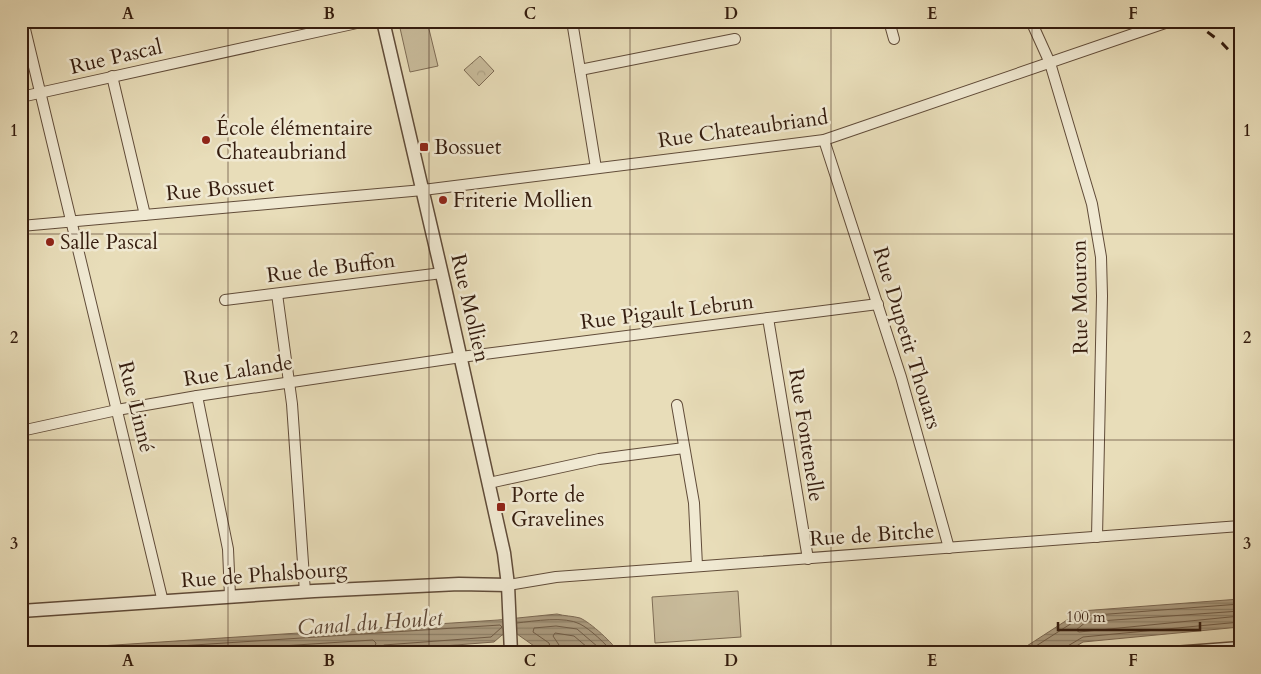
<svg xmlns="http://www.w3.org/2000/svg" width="1261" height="674" font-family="Cardo,serif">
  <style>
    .park { fill: url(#park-crowns); stroke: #7e6c55 }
    .pitch { fill: #c9bc9c; stroke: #7e6c55 }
    .water { fill: url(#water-rules); stroke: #7b6852 }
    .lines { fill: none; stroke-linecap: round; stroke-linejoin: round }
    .shore { stroke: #705c46; stroke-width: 1 }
    .minor-casing { stroke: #614c39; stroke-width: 12 }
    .tertiary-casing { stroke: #614c39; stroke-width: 15 }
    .minor { stroke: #f0e9d2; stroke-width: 10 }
    .tertiary { stroke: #f0e9d2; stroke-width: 12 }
    .rail { stroke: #341c0e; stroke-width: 3; stroke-dasharray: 9 9; stroke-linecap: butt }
    .grid { fill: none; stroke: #341c0e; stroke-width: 1; stroke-opacity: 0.55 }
    .poi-dot { fill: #8f2418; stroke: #f0e9d2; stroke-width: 2 }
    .labels { text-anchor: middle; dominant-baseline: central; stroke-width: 5; stroke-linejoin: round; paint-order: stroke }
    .street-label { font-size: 21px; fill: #341c0e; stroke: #f0e9d2 }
    .poi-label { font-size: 21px; fill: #341c0e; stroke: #f0e9d2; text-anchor: start }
    .water-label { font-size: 22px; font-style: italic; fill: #5e4836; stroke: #f0e9d2 }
    .neatline { fill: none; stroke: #341c0e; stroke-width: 2 }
    .grid-label { font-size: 16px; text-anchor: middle; font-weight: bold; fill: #341c0e }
  </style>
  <defs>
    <pattern id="park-crowns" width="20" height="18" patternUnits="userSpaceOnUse" patternTransform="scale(1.25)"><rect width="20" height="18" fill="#c9bc9c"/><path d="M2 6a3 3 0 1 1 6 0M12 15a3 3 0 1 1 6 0" fill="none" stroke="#ada185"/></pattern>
    <pattern id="water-rules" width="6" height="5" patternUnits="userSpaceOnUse" patternTransform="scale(1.25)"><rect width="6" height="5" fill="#ab9b7f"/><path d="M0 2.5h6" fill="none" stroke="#8c7e66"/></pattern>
  </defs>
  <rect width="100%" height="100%" fill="#e8ddb9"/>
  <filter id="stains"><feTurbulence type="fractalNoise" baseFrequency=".004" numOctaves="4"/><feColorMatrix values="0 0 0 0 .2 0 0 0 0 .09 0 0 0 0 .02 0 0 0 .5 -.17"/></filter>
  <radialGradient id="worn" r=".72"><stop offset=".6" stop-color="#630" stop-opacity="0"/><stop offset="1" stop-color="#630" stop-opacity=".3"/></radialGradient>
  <path class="park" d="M480,56L494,71L479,86L464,70Z"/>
  <g class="pitch">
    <path d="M427,21L438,66L410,72L400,28Z"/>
    <path d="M738,591L741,637L655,643L652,597Z"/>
  </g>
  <g class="water">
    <path d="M1240,599V627L1083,642L1065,653H1016L1081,611Z"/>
    <path d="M557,614C564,616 573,616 580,618C590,622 614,644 619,653H544L517,634L502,635L494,642L354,653H44L50,650L69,648L498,620Z"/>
  </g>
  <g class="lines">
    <g class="shore">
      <path d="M1240,611L1086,622L1076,630L1079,632L1240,616"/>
      <path d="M517,623C534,621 565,616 580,624C590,629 606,644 613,653"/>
      <path d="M72,653L500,625L502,627L491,637L384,645L380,648L379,653"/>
      <path d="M174,653L373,640L376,643L373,653"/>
      <path d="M296,653L363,648L365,653"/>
      <path d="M552,653L549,643L533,632L534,628L556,626L577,629L605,653"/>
      <path d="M560,653L559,645L553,636L555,633L574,636L594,653"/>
      <path d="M1025,653L1083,616L1240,604"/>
      <path d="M1063,653L1066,647L1083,637L1240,622"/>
    </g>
    <defs>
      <g id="minor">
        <path d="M23,21L163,602"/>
        <path d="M572,21L596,168"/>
        <path d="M889,21L894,39"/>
        <path d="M1031,21L1050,63L1092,204L1101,257L1102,296L1097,537"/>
        <path d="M384,25L399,21"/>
        <path d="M580,70L735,39"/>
        <path d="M112,76L145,215"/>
        <path d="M21,97L366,21"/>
        <path d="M824,140L901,377L949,548"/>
        <path d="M21,226L423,190L824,140L1171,21"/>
        <path d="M277,294L292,404L305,592"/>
        <path d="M225,300L442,273"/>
        <path d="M768,318L808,559"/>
        <path d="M197,396L228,549L230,596"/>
        <path d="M677,405L694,503L697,566"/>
        <path d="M21,431L117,410L197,396L461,357L878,304"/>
        <path d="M489,483L599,459L684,448"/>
        <path d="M508,585L556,577L1240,526"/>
        <path d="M471,653L511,651"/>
      </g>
      <g id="tertiary">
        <path d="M383,21L444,283L504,553L508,585L511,653"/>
        <path d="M21,611L314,591L459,584L508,585"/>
        <path d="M1174,653L1240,648"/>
      </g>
    </defs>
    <use href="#minor" class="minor-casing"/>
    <use href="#tertiary" class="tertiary-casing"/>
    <use href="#minor" class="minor"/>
    <use href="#tertiary" class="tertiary"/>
    <path class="rail" d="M1193,21L1222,43L1240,62"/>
  </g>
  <path class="grid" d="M228,21V653M429,21V653M630,21V653M831,21V653M1032,21V653M21,234H1240M21,440H1240"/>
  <g class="poi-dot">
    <circle cx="206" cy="140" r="5"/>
    <rect x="419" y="142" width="10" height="10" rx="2.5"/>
    <circle cx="443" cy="200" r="5"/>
    <circle cx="50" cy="242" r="5"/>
    <rect x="496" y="502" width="10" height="10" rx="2.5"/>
  </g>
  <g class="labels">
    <g class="street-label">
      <text transform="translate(116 57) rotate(-13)">Rue Pascal</text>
      <text transform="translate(743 129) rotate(-8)">Rue Chateaubriand</text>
      <text transform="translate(220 189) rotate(-5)">Rue Bossuet</text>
      <text transform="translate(331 268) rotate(-7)">Rue de Buffon</text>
      <text transform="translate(1080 297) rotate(-91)">Rue Mouron</text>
      <text transform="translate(470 308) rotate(77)">Rue Mollien</text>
      <text transform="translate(667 312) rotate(-7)">Rue Pigault Lebrun</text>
      <text transform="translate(907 338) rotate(73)">Rue Dupetit Thouars</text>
      <text transform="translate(238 371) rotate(-9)">Rue Lalande</text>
      <text transform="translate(136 407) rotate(76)">Rue Linné</text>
      <text transform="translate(806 435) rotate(81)">Rue Fontenelle</text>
      <text transform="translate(872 535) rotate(-4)">Rue de Bitche</text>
      <text transform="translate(264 575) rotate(-4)">Rue de Phalsbourg</text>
    </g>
    <g class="poi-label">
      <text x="216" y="128">École élémentaire<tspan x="216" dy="24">Chateaubriand</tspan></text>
      <text x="434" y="147">Bossuet</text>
      <text x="453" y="200">Friterie Mollien</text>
      <text x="60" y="242">Salle Pascal</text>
      <text x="511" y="495">Porte de<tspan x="511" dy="24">Gravelines</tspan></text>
    </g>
    <g class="water-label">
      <text transform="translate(370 623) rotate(-4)">Canal du Houlet</text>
    </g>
  </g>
  <rect width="1261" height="674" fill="none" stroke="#e8ddb9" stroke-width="55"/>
  <path d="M1058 622v8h142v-8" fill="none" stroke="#341c0e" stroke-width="2.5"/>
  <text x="1066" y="622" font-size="15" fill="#341c0e" stroke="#f0e9d2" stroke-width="4" paint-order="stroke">100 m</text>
  <rect x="28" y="28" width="1206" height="618" class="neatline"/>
  <g class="grid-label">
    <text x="128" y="19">A</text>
    <text x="329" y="19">B</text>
    <text x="530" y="19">C</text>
    <text x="731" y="19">D</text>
    <text x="932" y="19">E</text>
    <text x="1133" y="19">F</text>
    <text x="14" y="136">1</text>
    <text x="1247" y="136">1</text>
    <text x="14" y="343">2</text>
    <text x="1247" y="343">2</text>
    <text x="14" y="549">3</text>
    <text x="1247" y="549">3</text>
    <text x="128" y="666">A</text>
    <text x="329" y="666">B</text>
    <text x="530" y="666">C</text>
    <text x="731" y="666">D</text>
    <text x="932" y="666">E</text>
    <text x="1133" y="666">F</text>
  </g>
  <rect width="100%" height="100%" filter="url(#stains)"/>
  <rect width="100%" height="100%" fill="url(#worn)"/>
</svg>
